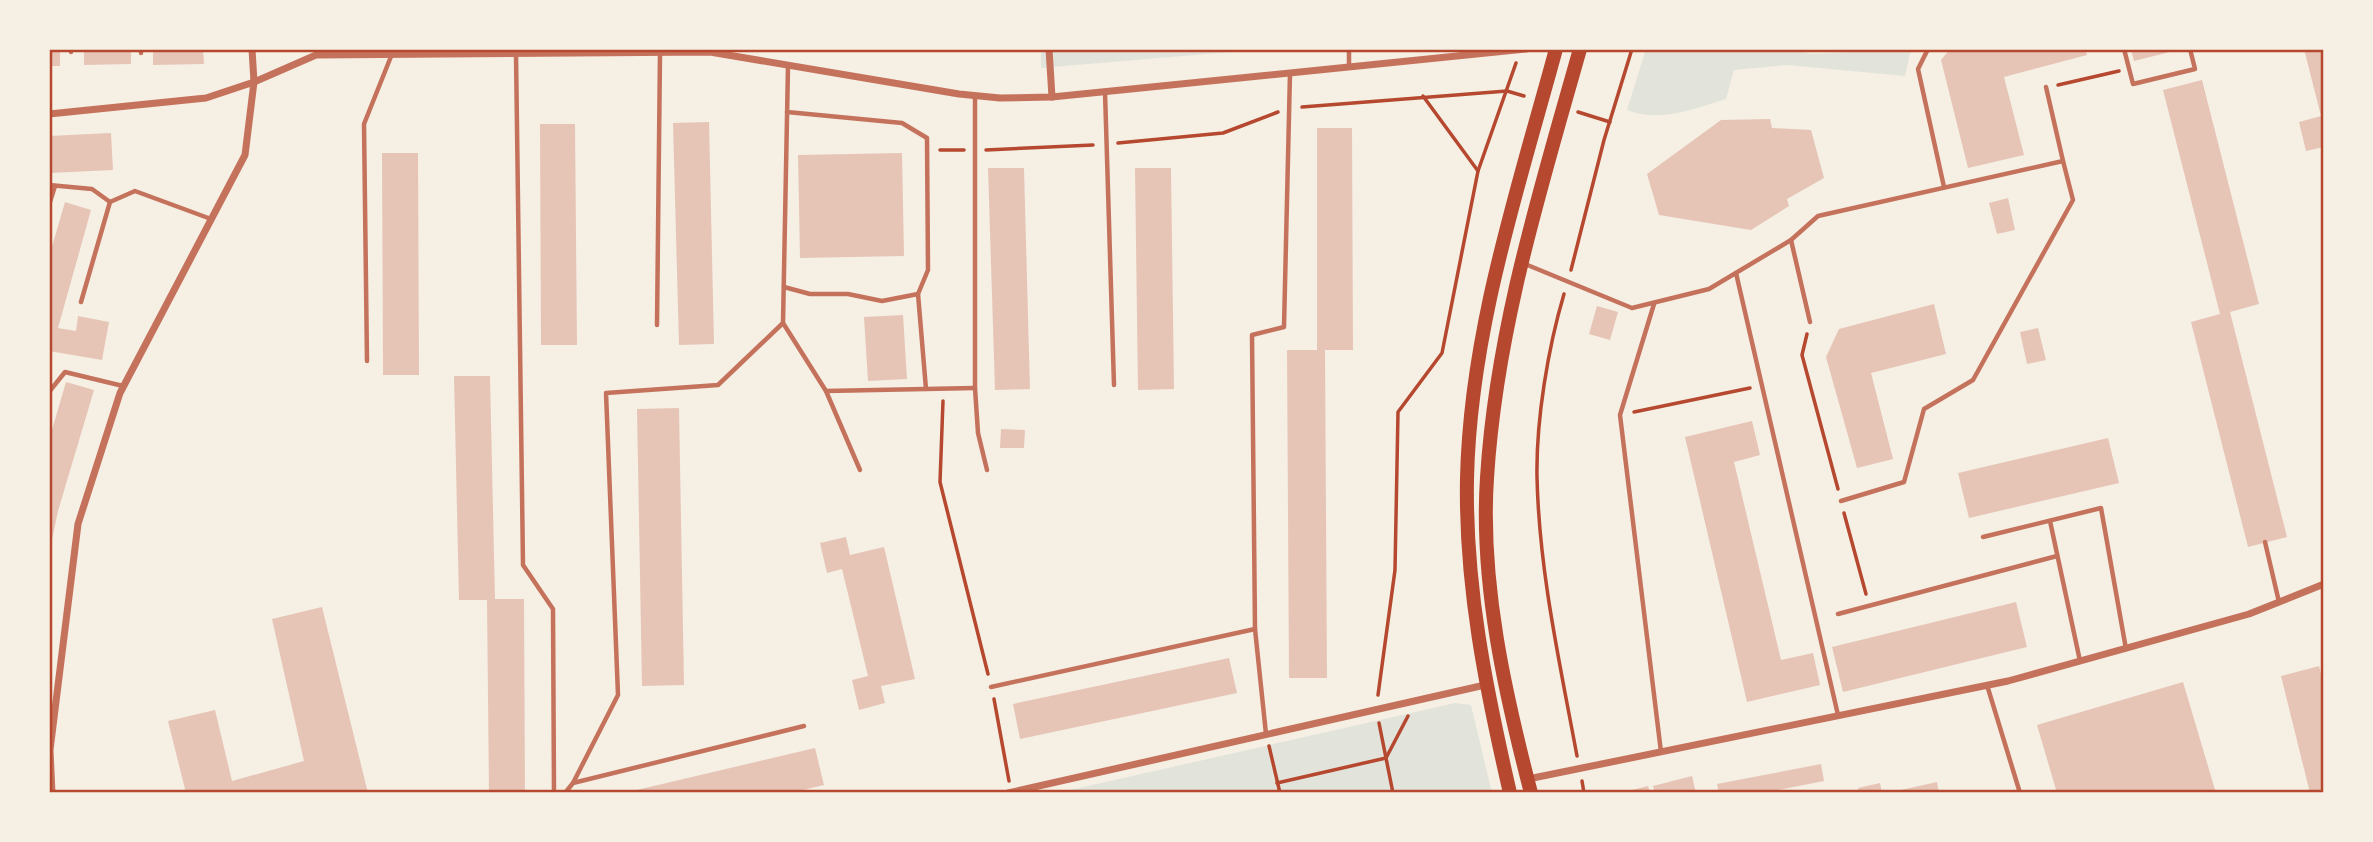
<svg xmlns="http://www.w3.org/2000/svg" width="2373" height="842" font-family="'Work Sans',sans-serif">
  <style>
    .green { fill: #e2e4dc }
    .building { fill: #e6c5b7 }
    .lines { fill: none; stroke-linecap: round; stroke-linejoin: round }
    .path { stroke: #b5482f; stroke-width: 3.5 }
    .service { stroke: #c5725c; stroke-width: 4.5 }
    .minor { stroke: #c5725c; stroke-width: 7 }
    .secondary { stroke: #b5482f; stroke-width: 14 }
    .neatline { fill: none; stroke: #b5482f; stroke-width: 2.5 }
  </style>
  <rect width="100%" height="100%" fill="#f6efe4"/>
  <g class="green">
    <path d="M1041,49H1266L1041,68Z"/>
    <path d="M1646,49H1788L1812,54L1911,49L1905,76L1787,65L1734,70L1726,99C1694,109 1659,123 1627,110Z"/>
    <path d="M1455,703L1471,705L1492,793H1057Z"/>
  </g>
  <g class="building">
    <rect x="49" y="49" width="11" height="17"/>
    <path d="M84,49H131V64L84,65Z"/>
    <path d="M153,49H203L204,64L153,65Z"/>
    <path d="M1950,49H2085L2087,55L2004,77L2024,155L1968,168L1941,60Z"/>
    <path d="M2131,49H2178V50L2134,61Z"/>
    <path d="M2304,49H2324V147L2306,151L2299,122L2321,116Z"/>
    <path d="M2202,80L2259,304L2230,312L2287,537L2248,547L2191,322L2220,314L2163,90Z"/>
    <path d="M1770,119L1772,128L1811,130L1824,178L1787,199L1789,206L1751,230L1659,215L1647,174L1721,120Z"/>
    <path d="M709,122L714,344L679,345L673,123Z"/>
    <path d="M540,124H575L577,345H541Z"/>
    <path d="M1317,128H1352L1353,350H1325L1327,678H1289L1287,350H1317Z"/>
    <path d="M111,133L113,170L49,173V136Z"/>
    <path d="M382,153H418L419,375H383Z"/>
    <path d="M902,153L904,256L800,258L798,155Z"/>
    <path d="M988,168H1024L1030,389L995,390Z"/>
    <path d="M1135,168H1171L1174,389L1138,390Z"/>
    <path d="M2008,198L2015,230L1997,234L1989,203Z"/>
    <path d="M65,202L91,210L58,328L76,331L78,316L109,322L102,360L49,351V257Z"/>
    <path d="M1934,304L1946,354L1871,373L1893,459L1857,468L1826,357L1839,329Z"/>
    <path d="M1597,306L1618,312L1610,340L1589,334Z"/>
    <path d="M903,315L907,379L868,381L864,317Z"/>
    <path d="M2038,328L2046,360L2027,364L2020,332Z"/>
    <path d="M454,376H490L495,599H524L525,793H489L487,600H459Z"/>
    <path d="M66,382L94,390L58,511L49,554V440Z"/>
    <path d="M679,408L684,685L642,686L637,409Z"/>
    <path d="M1752,421L1760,455L1734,462L1781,660L1813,653L1820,685L1747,702L1685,437Z"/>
    <path d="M1001,429L1025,430L1024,448H1000Z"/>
    <path d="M2108,438L2119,483L1969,518L1958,473Z"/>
    <path d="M846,537L850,555L884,547L915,679L881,686L885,703L859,710L852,680L868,676L842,569L827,573L820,543Z"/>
    <path d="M2016,602L2027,647L1843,692L1832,647Z"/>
    <path d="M322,607L368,793H186L168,721L215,710L232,781L304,761L272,619Z"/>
    <path d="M1229,658L1237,693L1020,739L1013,704Z"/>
    <path d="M2319,666L2324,686V793H2310L2281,676Z"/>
    <path d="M2183,682L2216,793H2057L2037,725Z"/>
    <path d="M815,748L824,785L790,793H624Z"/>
    <path d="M1821,764L1824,781L1763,793H1719L1717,784Z"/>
    <path d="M1692,776L1696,793H1655L1653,786Z"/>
    <path d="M1937,782L1939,793H1892V792Z"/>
    <path d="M1880,783L1882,793H1859L1858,788Z"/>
    <path d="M1648,786L1650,793H1624V792Z"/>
  </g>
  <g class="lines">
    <g class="path">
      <path d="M2058,85L2119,71"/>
      <path d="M1423,96L1478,171"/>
      <path d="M1302,107L1507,91L1524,96"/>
      <path d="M1578,112L1610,122"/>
      <path d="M1118,143L1223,133L1278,112"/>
      <path d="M940,150H964"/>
      <path d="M986,150L1093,145"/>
      <path d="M1571,270L1604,140L1632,49"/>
      <path d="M1564,294C1548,348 1536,420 1537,477C1539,571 1560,664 1577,756"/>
      <path d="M1807,334L1802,355L1838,489"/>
      <path d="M943,401L940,482L988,674"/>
      <path d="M1634,412L1750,388"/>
      <path d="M1844,513L1866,594"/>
      <path d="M1378,695L1395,570L1398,412L1442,353L1478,171L1516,63"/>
      <path d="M994,699L1009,781"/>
      <path d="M1379,723L1393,793"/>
      <path d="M1269,746L1280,793"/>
      <path d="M1582,781L1584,793"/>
      <path d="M1277,783L1386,758L1408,716"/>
    </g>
    <g class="service">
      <path d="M71,49V52"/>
      <path d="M141,49V53"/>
      <path d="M1928,49L1918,69L1944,187"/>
      <path d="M2124,49L2133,84L2195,69L2190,49"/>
      <path d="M516,54L523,565L553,609L554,793"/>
      <path d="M1349,66V49"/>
      <path d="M1105,92L1114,385"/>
      <path d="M975,96V388L978,433L987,470"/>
      <path d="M49,185L92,189L110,202"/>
      <path d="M49,205L55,186"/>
      <path d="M1791,240L1810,322"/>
      <path d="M1525,264L1632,308L1709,289L1791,240L1818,216L2063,161L2046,87"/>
      <path d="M1736,273L1838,715"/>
      <path d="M784,287L810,294H848L882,301L918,294L928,270L927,138L902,123L787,112"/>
      <path d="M918,294L926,389"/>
      <path d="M81,302L110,202L135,191L211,219"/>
      <path d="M1654,304L1620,415L1661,752"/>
      <path d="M783,323L788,66"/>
      <path d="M657,325L660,53"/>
      <path d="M367,361L364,124L394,49"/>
      <path d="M826,391L860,470"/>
      <path d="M49,392L65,372L123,386"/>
      <path d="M1841,501L1904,482L1924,409L1973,380L2073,200L2063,161"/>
      <path d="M2050,521L2080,661"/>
      <path d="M1983,537L2101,508L2126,649"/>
      <path d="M2265,542L2279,602"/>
      <path d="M1838,614L2057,556"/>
      <path d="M1987,685L2020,793"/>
      <path d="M991,687L1255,629"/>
      <path d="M1266,734L1255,629L1252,335L1284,327L1290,73"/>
      <path d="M573,783L618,695L606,393L718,385L783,323L826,391L975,388"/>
      <path d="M565,793L573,783L804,726"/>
    </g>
    <g class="minor">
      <path d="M252,49L254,82L316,55L710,52L959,94L1000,98L1052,97L1526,49"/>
      <path d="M1049,49L1052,97"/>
      <path d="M49,114L206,98L254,82L245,155L120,393L78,524L50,750L52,793"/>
      <path d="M1528,779L2008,681L2249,614L2324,584"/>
      <path d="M1008,793L1485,685"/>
    </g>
    <g class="secondary">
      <path d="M1510,793C1486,689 1465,586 1467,479C1470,332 1518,189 1556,49"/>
      <path d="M1531,793C1505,693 1480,583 1487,478C1496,331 1540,191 1580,49"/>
    </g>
  </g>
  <rect width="2373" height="842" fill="none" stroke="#f6efe4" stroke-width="102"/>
  <rect x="51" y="51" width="2271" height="740" class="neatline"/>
</svg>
